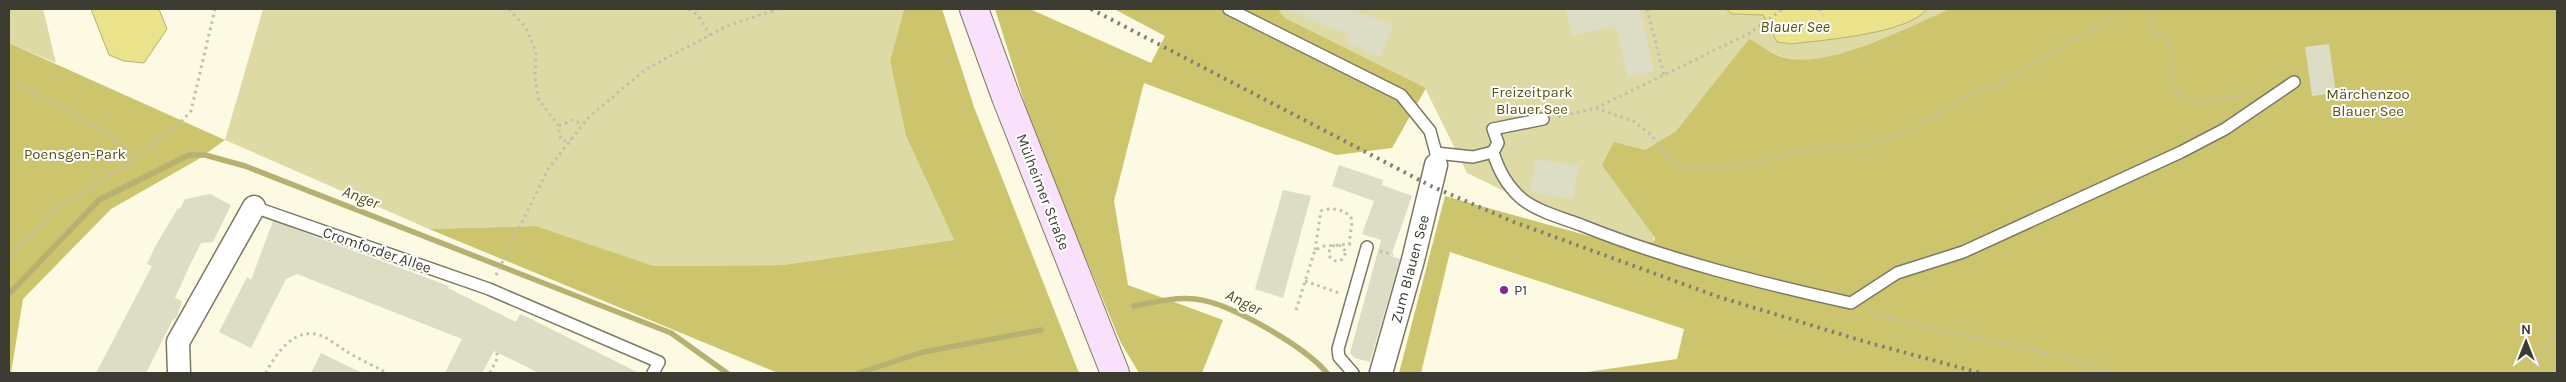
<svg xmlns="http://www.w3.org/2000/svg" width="2566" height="382" font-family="Karla,sans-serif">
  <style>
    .green { fill: #dedaa6 }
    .forest { fill: #cdc56d }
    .water { fill: #ebe38b; stroke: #b7b171 }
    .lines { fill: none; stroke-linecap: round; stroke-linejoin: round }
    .stream { stroke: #b7b171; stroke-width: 5.5 }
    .building { fill: #dddcc4 }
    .lane-casing { stroke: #7b7964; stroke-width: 14 }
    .street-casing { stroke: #7b7964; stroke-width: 25 }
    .secondary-casing { stroke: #7b7964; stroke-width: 30 }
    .path { stroke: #c1bfac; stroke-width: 3; stroke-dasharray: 2.5 4; stroke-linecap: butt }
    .lane { stroke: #fff; stroke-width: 11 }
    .street { stroke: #fff; stroke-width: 22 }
    .secondary { stroke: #f9e1fc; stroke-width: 28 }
    .rail { stroke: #807f71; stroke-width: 4; stroke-dasharray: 2.5 5; stroke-linecap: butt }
    .poi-dot { fill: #842691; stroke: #fff; stroke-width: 2 }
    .labels { text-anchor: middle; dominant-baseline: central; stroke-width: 4; stroke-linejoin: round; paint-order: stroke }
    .park-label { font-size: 15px; fill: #595310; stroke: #fff }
    .street-label { font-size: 15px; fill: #3d3c33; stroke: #fff }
    .poi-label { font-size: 15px; fill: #3d3c33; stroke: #fff; text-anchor: start }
    .water-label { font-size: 16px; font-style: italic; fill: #56500c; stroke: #fff }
  </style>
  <rect width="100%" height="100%" fill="#fcfae2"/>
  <g class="green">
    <path d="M9,9H43L56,63L9,43Z"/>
    <path d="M263,9H904L890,61L906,136L954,240L783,265L654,266L536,226L429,229L225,140Z"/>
    <path d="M1278,9H1951C1916,24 1823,71 1787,59C1774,54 1761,46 1749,40L1676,131L1645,150L1654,242H1611L1536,213L1520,205L1508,193L1467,173L1425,88L1285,18Z"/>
  </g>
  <g class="forest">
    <path d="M904,9H942L974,107L1079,373H778L429,229L536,226L654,266L783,265L954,240L906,136L890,61Z"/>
    <path d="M995,9H1030L1151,63L1165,36L1114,9H1278L1285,18L1426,88L1392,148L1336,155L1144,83L1114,201L1128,285L1223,320L1202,373H1139L1121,343L1035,136Z"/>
    <path d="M1950,9H2557V373H1580L1677,359L1684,329L1450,252L1421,373H1399L1445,196L1611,242H1654L1655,238L1602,165L1614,142L1645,150L1676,131L1749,39C1761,45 1777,58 1790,59C1835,66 1908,27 1950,9Z"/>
    <path d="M9,43L225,140L197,160L111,209L23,299L11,373H9Z"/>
  </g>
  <g class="water">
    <path d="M91,9H159L167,29L144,63L124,61L109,55Z"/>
    <path d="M1726,9H1927C1908,34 1823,40 1791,44L1777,42L1763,15L1732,14Z"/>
  </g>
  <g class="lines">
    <g class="stream">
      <path d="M9,294L99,200L189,155H205L245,166L671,333L727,373"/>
      <path d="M1134,306C1154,302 1176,297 1195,299C1229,302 1305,347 1327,373"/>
      <path d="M859,373L923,352L1041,330"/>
    </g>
  </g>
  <g class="building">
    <path d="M1285,9H1351L1393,25L1381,57L1346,43L1349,35Z"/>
    <path d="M1566,9H1640L1654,71L1627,77L1616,26L1572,35Z"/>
    <path d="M2329,44L2336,93L2312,96L2305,47Z"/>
    <path d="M1536,159L1579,166L1573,199L1530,192Z"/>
    <path d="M1339,165L1383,180L1382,185L1412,196L1391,256L1400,259L1370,362L1355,358L1350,353L1381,240L1362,234L1374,201L1332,186Z"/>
    <path d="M1283,190L1311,196L1283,298L1255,289Z"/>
    <path d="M210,194L231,205L213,242L201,243L189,267L175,298L182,301L177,317L172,321L146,373H96L152,266L147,264L156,245L178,208L180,209L185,199Z"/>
    <path d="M273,221L449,286L448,288L516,322L520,314L527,317L639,373H539L494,351L482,373H445L462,339L297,274L286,279L251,348L219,332L247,277L251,280Z"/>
    <path d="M321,353L362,373H311Z"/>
  </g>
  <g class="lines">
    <defs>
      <g id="lane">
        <path d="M1229,9L1401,95L1430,131L1436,153V165"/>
        <path d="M1543,119L1493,129L1498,143L1493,152C1498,169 1508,187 1522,199C1539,212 1562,218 1581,225C1668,260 1760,283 1851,303L1897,273L1963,252L2181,152L2225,129L2294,82"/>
        <path d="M1436,153L1473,157L1493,152"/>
        <path d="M254,207L489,289L659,362L653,373"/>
        <path d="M1353,373L1339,357L1338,349L1367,247"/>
      </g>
      <g id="street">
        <path d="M179,373L178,342L254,207"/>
        <path d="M1381,373L1413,260L1436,165"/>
      </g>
      <path id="secondary" d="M974,9L1006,97L1115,373"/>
    </defs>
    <use href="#lane" class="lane-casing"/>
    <use href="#street" class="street-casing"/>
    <use href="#secondary" class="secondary-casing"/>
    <g class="path">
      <path d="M509,9L526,28L536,52L535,79L539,100L559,126V135L563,141L571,140"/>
      <path d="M689,9L698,15L710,35"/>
      <path d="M1647,9L1664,75"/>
      <path d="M1819,9L1823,15"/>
      <path d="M2150,9L2148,13L2150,26C2153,31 2159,32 2163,36C2182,57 2155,76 2190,103L2248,94"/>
      <path d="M9,79L96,126L121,144L134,160"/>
      <path d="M1596,108L1635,122L1651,135L1675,165L1718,169L1761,161L1814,147L1853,149L1908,132L1965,97L2011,79L2022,70L2107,21L2119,9"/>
      <path d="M1558,117L1596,108L1748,34L1783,9"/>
      <path d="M559,126L572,120L583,124"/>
      <circle cx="1337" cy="253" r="8"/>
      <path d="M1315,250L1321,211C1330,207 1344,209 1351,217L1352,222L1349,244"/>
      <path d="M1380,251L1393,255"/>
      <path d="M9,258L61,205L134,160L177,126L191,111L215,9"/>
      <path d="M496,275L548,169L589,117L646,69L727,26L778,9"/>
      <path d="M1305,281L1339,293"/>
      <path d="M1296,310L1315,250L1324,246L1352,244"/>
      <path d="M1868,310L1893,319L2067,358L2112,373"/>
      <path d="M266,373C274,356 292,330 315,334C327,336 336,345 346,351C359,359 374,366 387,373"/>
      <path d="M490,373L497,359V350"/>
      <path d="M2533,373L2557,328"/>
    </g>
    <use href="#lane" class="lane"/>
    <use href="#street" class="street"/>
    <use href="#secondary" class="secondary"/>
    <path class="rail" d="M1091,9L1431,186L1514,222L1716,296L1866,342L1980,373"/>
  </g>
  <circle class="poi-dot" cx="1504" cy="290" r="5"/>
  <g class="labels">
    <g class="park-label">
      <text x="1532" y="92">Freizeitpark<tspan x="1532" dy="17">Blauer See</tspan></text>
      <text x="2368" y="94">Märchenzoo<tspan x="2368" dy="17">Blauer See</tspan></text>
      <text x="75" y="154">Poensgen-Park</text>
    </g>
    <g class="street-label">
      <text transform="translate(1043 192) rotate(69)">Mülheimer Straße</text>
      <text transform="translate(377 250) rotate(19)">Cromforder Allee</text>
      <text transform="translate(1410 269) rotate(-75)">Zum Blauen See</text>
    </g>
    <g class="poi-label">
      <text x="1514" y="290">P1</text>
    </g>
    <g class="water-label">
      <text x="1795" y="26">Blauer See</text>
      <text transform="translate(361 197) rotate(21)">Anger</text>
      <text transform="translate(1244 302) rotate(27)">Anger</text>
    </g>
  </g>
  <rect width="2566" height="382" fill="none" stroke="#3d3c33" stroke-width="20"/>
  <g transform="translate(2526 342)" stroke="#ffffff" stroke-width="4" paint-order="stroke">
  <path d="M0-4L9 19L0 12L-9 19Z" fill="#3d3c33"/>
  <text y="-8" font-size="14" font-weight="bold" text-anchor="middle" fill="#3d3c33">N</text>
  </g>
</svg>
